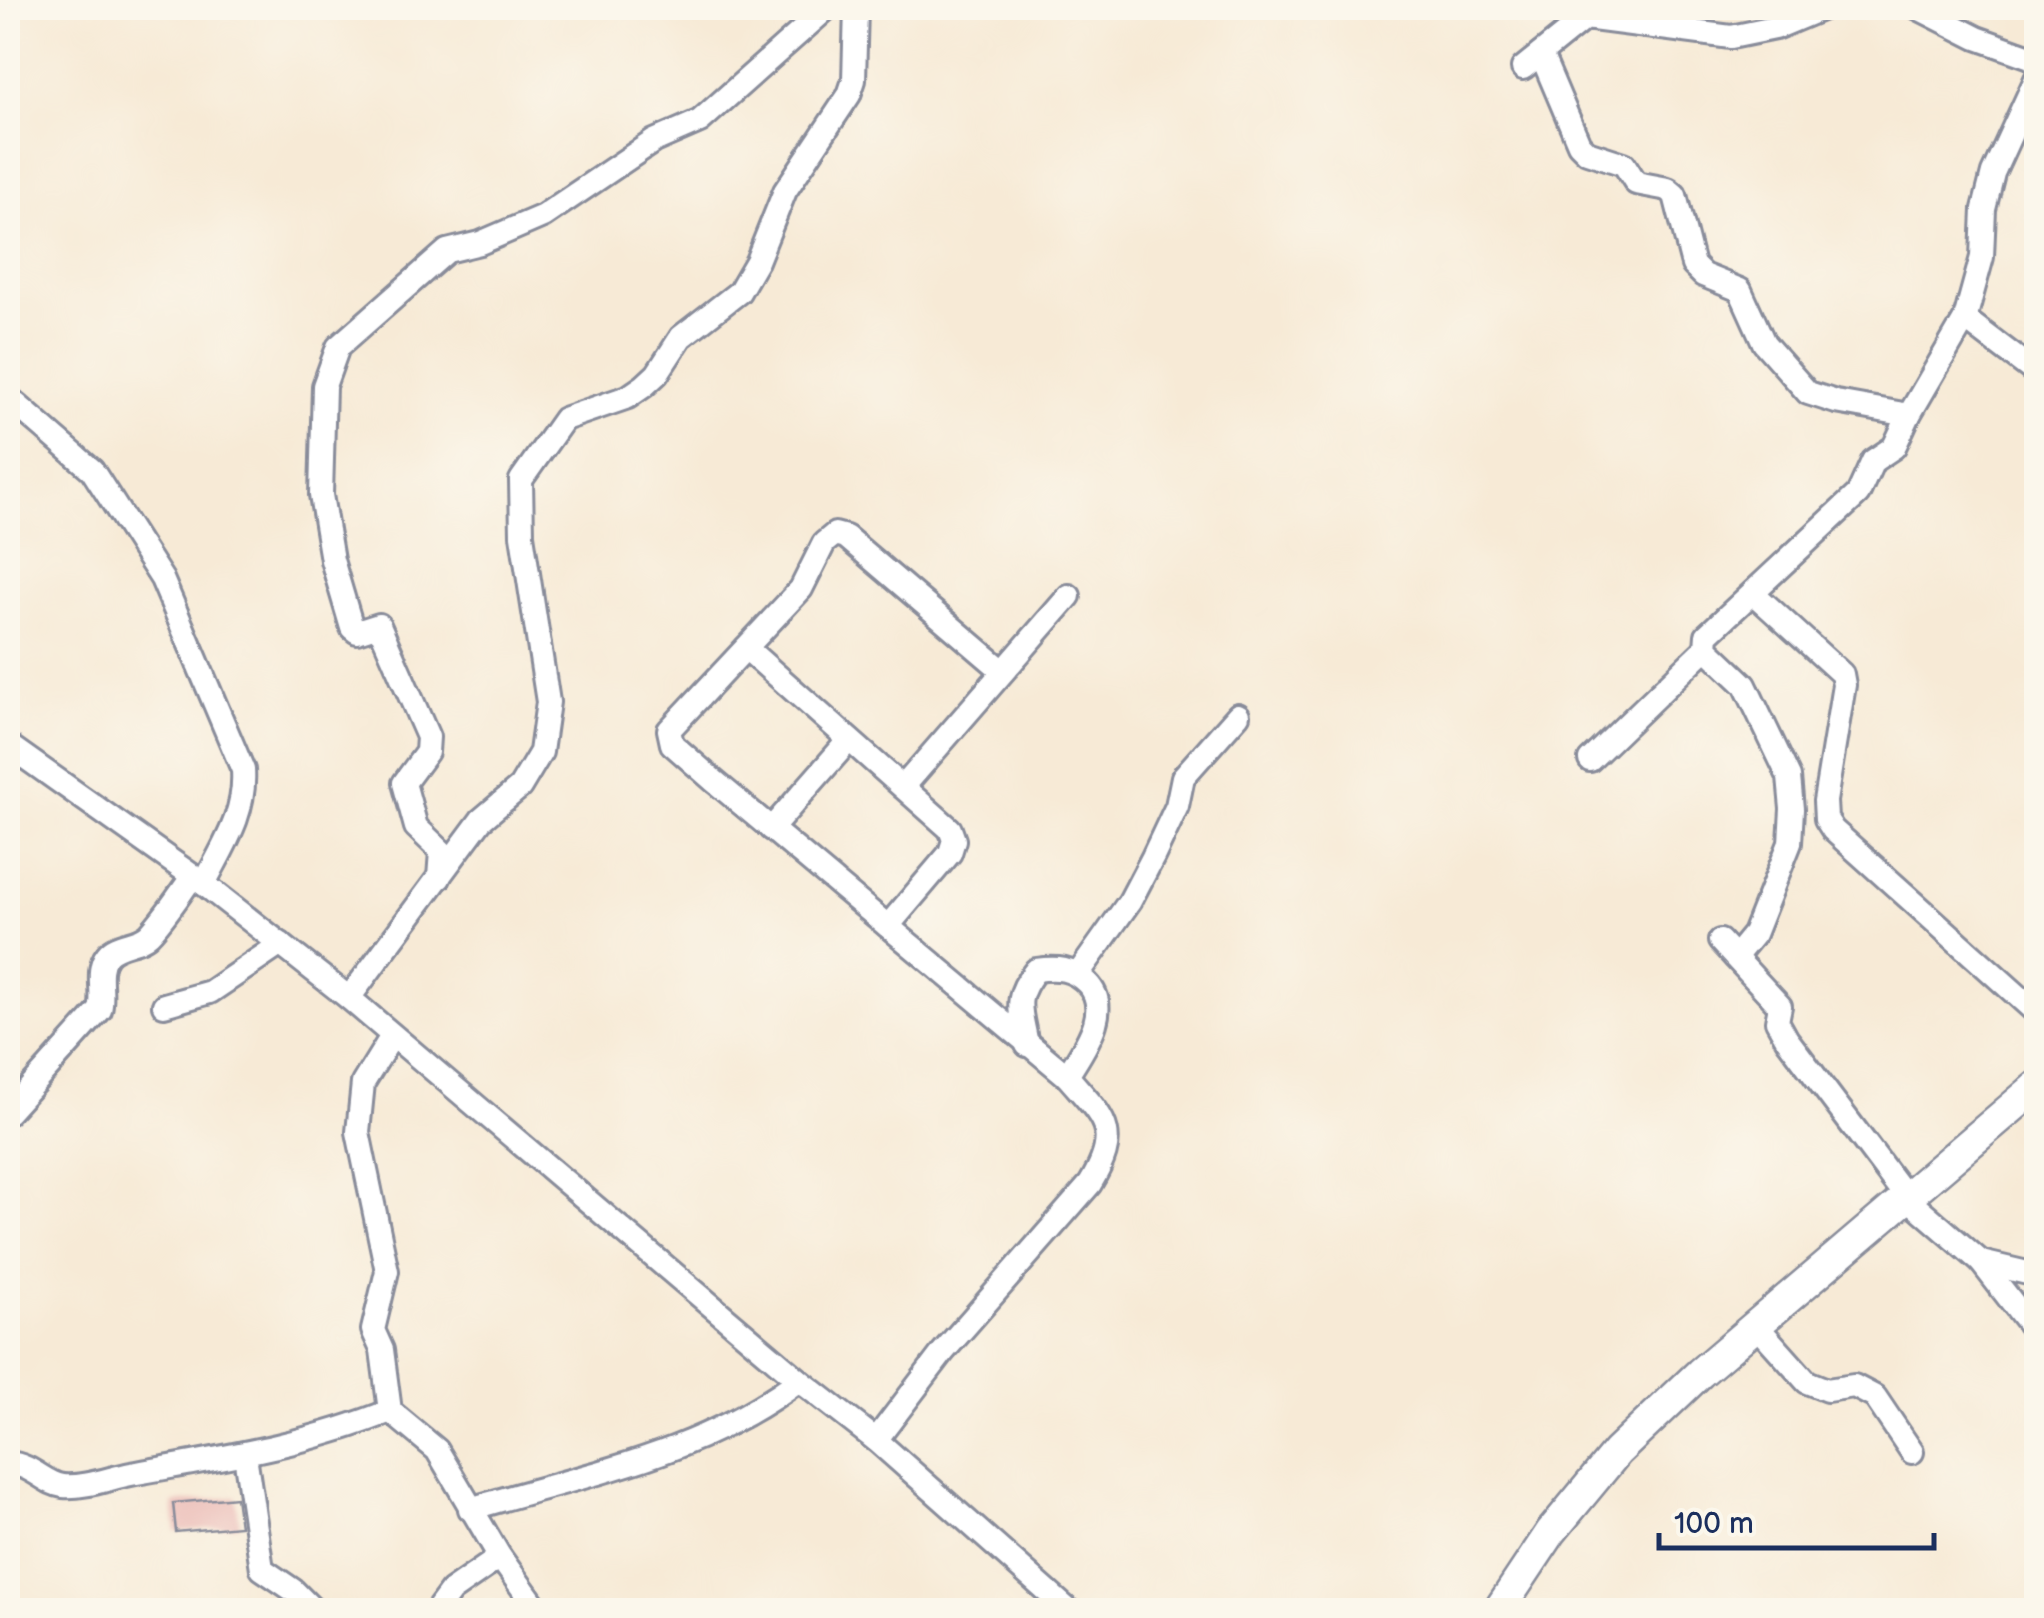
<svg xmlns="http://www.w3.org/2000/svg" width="2044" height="1618" font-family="'Balsamiq Sans',sans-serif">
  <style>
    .building { fill: #e9b3af }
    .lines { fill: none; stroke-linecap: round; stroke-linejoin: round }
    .minor-casing { stroke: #898c9a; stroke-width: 28 }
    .major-casing { stroke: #898c9a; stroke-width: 35 }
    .minor { stroke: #fff; stroke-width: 22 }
    .major { stroke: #fff; stroke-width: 30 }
  </style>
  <rect width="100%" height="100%" fill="#fbf7ec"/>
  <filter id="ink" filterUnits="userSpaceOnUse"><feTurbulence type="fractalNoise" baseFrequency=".01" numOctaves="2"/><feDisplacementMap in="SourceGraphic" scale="20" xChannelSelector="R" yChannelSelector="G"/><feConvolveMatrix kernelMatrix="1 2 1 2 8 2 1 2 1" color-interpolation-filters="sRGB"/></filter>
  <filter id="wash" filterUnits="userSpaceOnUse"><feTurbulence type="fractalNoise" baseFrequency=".0048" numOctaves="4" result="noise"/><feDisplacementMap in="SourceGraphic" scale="40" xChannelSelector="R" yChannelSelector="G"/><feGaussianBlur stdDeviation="2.25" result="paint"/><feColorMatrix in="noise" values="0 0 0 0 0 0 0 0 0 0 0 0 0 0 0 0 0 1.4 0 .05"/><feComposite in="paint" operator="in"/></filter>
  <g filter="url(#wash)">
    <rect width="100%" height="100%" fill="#f7ead6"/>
    <g id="blocks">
      <path class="building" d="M236,1497L240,1526L176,1532L173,1503Z"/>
    </g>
  </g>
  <g filter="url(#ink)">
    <use href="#blocks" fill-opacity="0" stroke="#898c9a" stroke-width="2.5"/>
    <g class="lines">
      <defs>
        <g id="minor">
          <path d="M1541,8L1585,18"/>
          <path d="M1918,8L1977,38L2036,59V63"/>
          <path d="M1541,54L1579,144L1587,152L1624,164L1636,183L1668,189L1675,195L1693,265L1703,275L1740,290L1764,343L1808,393L1836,402L1909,415L1965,319L1982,257L1984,209L1993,173L2036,79"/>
          <path d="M1523,68L1585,18L1731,37L1775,28L1823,8"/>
          <path d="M1965,319L2036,373"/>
          <path d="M8,397L92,470L162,579L243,770C246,814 223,846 204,884"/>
          <path d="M1753,593L1842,674L1844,685L1825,801L1826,819L1833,830L2036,1012"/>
          <path d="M746,648L950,829L954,840L950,853L888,926"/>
          <path d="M8,745L204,884L349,998L799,1380L876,1440L1068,1610"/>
          <path d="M1590,760L1706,648"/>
          <path d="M903,787L1069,596"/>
          <path d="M771,829L849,740"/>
          <path d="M439,878L441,851L416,827L404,783L427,752L428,737L379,625L357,632L352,628L332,560L321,495L324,386L338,347L447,251L480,243L543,216L654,141L700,121L827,8"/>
          <path d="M1720,941L1780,1006L1777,1021L1787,1039L1906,1197L1981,1262L2036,1333"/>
          <path d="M1735,957L1754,934L1790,843L1792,809L1789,777L1745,685L1706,648L1707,635L1858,494L1873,461L1894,447L1909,415"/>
          <path d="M1078,974L1130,901L1153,857L1177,806L1183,777L1238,715"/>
          <path d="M349,998L481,820L520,787L541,752L548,702L522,535L521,480L564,419L628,397L644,386L657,374L681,337L739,292L757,261L785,191L849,95L854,80L856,8"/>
          <path d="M164,1005L210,992L281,944"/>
          <path d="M392,1036L363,1083L358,1132L387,1271L373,1330L382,1350L390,1411L437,1450L500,1557L538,1610"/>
          <path d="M1027,1045C1021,1010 1012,999 1036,970C1057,967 1072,968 1087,983C1114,1010 1082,1051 1067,1076"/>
          <path d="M8,1112L100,1010C105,993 95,970 107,955C117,942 138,945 149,934C165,917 179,895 193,876"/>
          <path d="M1981,1262L2036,1275"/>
          <path d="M1756,1325L1807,1382L1827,1390L1854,1386L1875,1397L1912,1452"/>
          <path d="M876,1440L943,1352L1090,1184C1123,1130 1103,1118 1067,1076L713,780L672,744L669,730L801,589L824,543L835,534L846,537L1003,671"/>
          <path d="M245,1455L262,1569L293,1590L313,1610"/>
          <path d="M8,1463C33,1465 45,1484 63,1486C84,1488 110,1478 131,1474C219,1458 307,1445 390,1411"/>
          <path d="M470,1509C589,1473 698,1456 799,1380"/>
          <path d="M437,1610L451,1591L500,1557"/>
        </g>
        <path id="major" d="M1499,1610L1551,1532L1617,1452L1700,1373L2036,1087"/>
      </defs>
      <use href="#minor" class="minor-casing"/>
      <use href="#major" class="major-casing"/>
      <use href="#minor" class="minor"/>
      <use href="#major" class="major"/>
    </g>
  </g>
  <rect width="2044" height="1618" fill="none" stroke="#fbf7ec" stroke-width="40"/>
  <path d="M1659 1533v15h275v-15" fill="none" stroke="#1b2f5e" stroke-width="5"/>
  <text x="1674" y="1533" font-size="30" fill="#1b2f5e" stroke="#fbf7ec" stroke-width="8" paint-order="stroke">100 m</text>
</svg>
